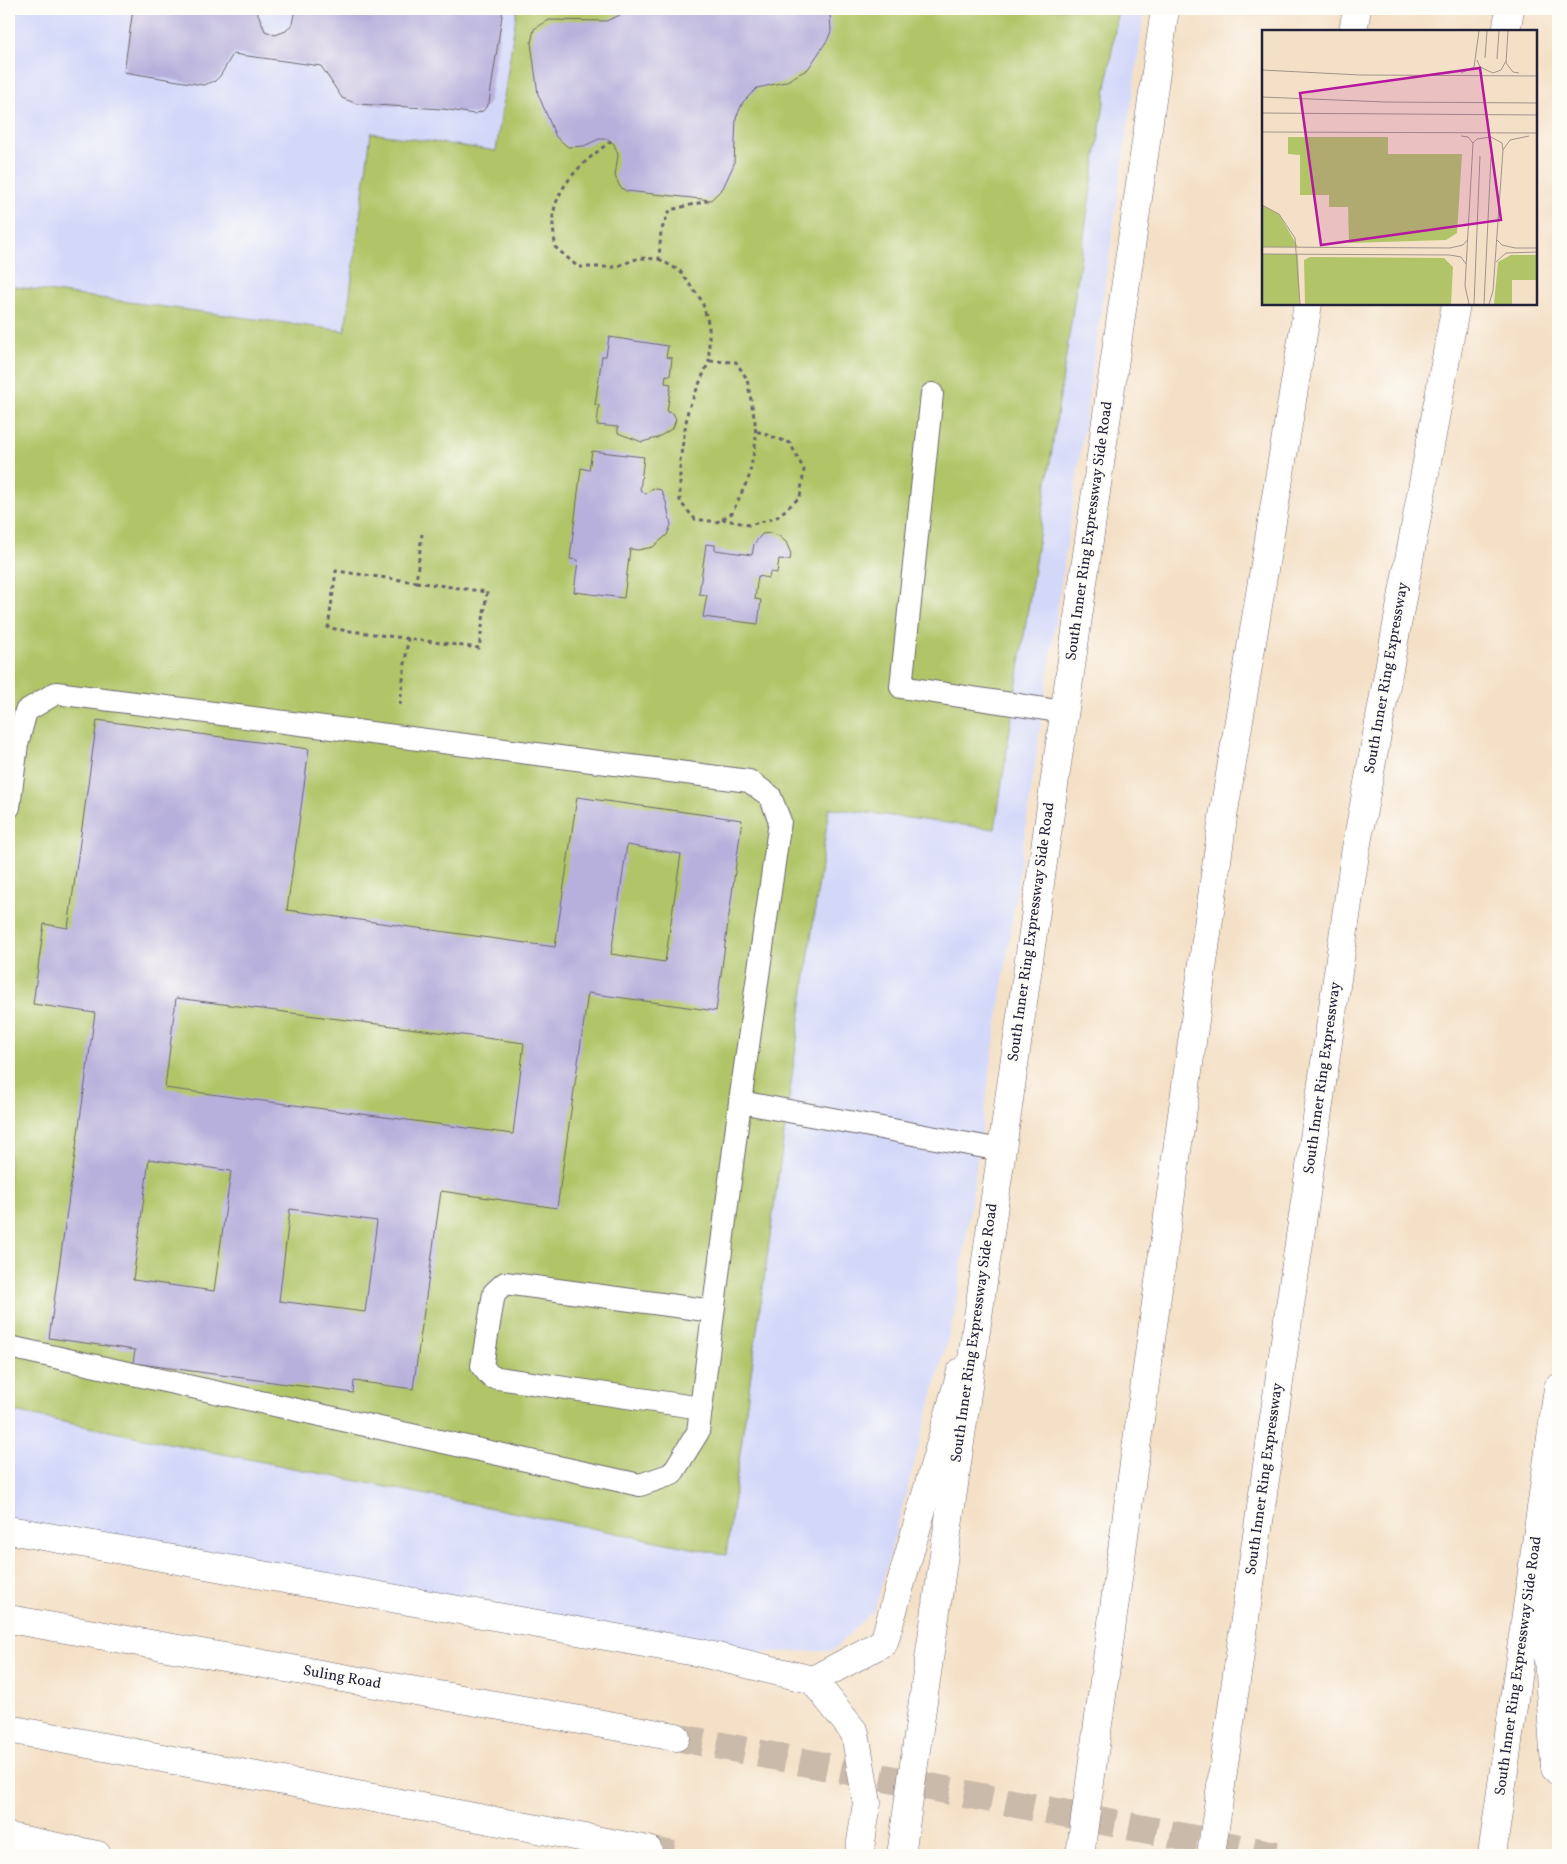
<svg xmlns="http://www.w3.org/2000/svg" width="1567" height="1864" font-family="Vollkorn,serif">
  <style>
    .built { fill: #d3d8f9 }
    .green { fill: #b1c568; stroke: #6a7452 }
    .building { fill: #b8b0dc; fill-rule: evenodd }
    .lines { fill: none; stroke-linecap: round; stroke-linejoin: round }
    .secondary-tunnel { stroke: #cabaaa; stroke-width: 28; stroke-dasharray: 28 14; stroke-linecap: butt }
    .lane-casing { stroke: #6c646c; stroke-width: 24 }
    .secondary-casing { stroke: #6c646c; stroke-width: 29 }
    .primary-casing { stroke: #6c646c; stroke-width: 29 }
    .highway-casing { stroke: #6c646c; stroke-width: 29 }
    .path { stroke: #6c646c; stroke-width: 3; stroke-dasharray: 4 4; stroke-linecap: butt }
    .lane { stroke: #fff; stroke-width: 22 }
    .secondary { stroke: #fff; stroke-width: 28 }
    .primary { stroke: #fff; stroke-width: 28 }
    .highway { stroke: #fff; stroke-width: 28 }
    .labels { text-anchor: middle; dominant-baseline: central; stroke-width: 4.5; stroke-linejoin: round; paint-order: stroke }
    .street-label { font-size: 15px; fill: #22223b; stroke: #fdfcf7 }
    .inset-road { fill: none; stroke: #a0948e; stroke-width: 1 }
    .view { fill: #b5179e; fill-opacity: 0.15; stroke: #b5179e; stroke-width: 2.5 }
    .inset-edge { fill: none; stroke: #22223b; stroke-width: 2.5 }
  </style>
  <rect width="100%" height="100%" fill="#fdfcf7"/>
  <filter id="ink" filterUnits="userSpaceOnUse"><feTurbulence type="fractalNoise" baseFrequency=".02" numOctaves="2"/><feDisplacementMap in="SourceGraphic" scale="10" xChannelSelector="R" yChannelSelector="G"/><feConvolveMatrix kernelMatrix="1 2 1 2 8 2 1 2 1" color-interpolation-filters="sRGB"/></filter>
  <filter id="wash" filterUnits="userSpaceOnUse"><feTurbulence type="fractalNoise" baseFrequency=".0096" numOctaves="4" result="noise"/><feDisplacementMap in="SourceGraphic" scale="20" xChannelSelector="R" yChannelSelector="G"/><feGaussianBlur stdDeviation="1.12" result="paint"/><feColorMatrix in="noise" values="0 0 0 0 0 0 0 0 0 0 0 0 0 0 0 0 0 1.4 0 .05"/><feComposite in="paint" operator="in"/></filter>
  <g filter="url(#wash)">
    <rect width="100%" height="100%" fill="#f4e0c6"/>
    <path class="built" d="M9,9H1145L955,1312L875,1609L832,1651L701,1653L9,1530Z"/>
    <path class="green" d="M517,9H1118L995,829L829,808L726,1555L9,1411V286L345,331L371,133L496,151Z"/>
    <g id="blocks">
      <g class="building">
        <path d="M133,9H256L265,31L275,35L286,31L292,24L295,9H503L489,103L483,111L474,114L443,109L357,104L342,98L321,66L233,54L220,76L215,81L203,85L124,72Z"/>
        <path d="M622,9H828L830,15L831,31L828,39L808,69L785,82L757,88L743,102L736,118L734,164L723,188L711,200L626,191L620,187L615,176L618,155L614,144L608,139H599L584,146L568,147L556,137L538,94L531,43L534,29L549,20L606,21L620,15Z"/>
        <path d="M609,337L668,346L666,357L672,358L670,376L666,375L665,383L671,384L667,412L673,413L676,419L673,428L657,438L642,442L618,433V427L597,425L599,405H595L602,356H606Z"/>
        <path d="M592,451L644,457L640,490L646,494L653,488L661,490L666,502L671,525L667,535L653,547L638,550L630,549L624,598L574,592L578,560L570,559L581,468L589,470Z"/>
        <path d="M771,533L779,536L786,542L791,554L790,560L779,559L777,573L770,572L769,578L758,576L755,599L761,600L758,624L703,617L707,595L699,594L706,544L715,545V550L752,555L754,544L762,534Z"/>
        <path d="M97,720L309,749L287,910L555,947L577,797L742,820L716,1011L588,993L557,1208L441,1191L413,1389L354,1381L353,1393L133,1363L135,1350L49,1338L95,1013L33,1004L44,924L68,928ZM627,845L681,854L665,962L611,954ZM176,998L524,1043L513,1134L165,1088ZM149,1159L231,1171L214,1291L133,1280ZM290,1209L377,1221L365,1312L279,1301Z"/>
      </g>
    </g>
  </g>
  <g filter="url(#ink)">
    <use href="#blocks" fill-opacity="0" stroke="#6c646c" stroke-width="1"/>
    <g class="lines">
      <g class="secondary-tunnel">
        <path d="M676,1737L1276,1855"/>
        <path d="M648,1850L673,1855"/>
      </g>
      <defs>
        <g id="lane">
          <path d="M932,394L901,687L1064,712"/>
          <path d="M9,807L17,744L26,711L56,693L749,781L770,796L780,821L740,1102L698,1432L672,1474L640,1485L9,1347"/>
          <path d="M740,1102L1001,1150"/>
          <path d="M701,1408L491,1377L482,1366L494,1293L505,1283L713,1311"/>
        </g>
        <g id="secondary">
          <path d="M9,1530L701,1653L813,1680L884,1642L961,1372"/>
          <path d="M1541,1551L1555,1767L1558,1771"/>
          <path d="M9,1619L676,1737"/>
          <path d="M813,1680L855,1733L867,1803L859,1855"/>
          <path d="M9,1729L648,1850"/>
          <path d="M9,1837L97,1855"/>
        </g>
        <g id="primary">
          <path d="M901,1855L1165,9"/>
          <path d="M1492,1855L1558,1388"/>
        </g>
        <g id="highway">
          <path d="M1353,31L1357,9"/>
          <path d="M1506,31L1510,9"/>
          <path d="M1080,1855L1223,817L1308,304"/>
          <path d="M1211,1855L1355,854L1456,304"/>
        </g>
      </defs>
      <use href="#lane" class="lane-casing"/>
      <use href="#secondary" class="secondary-casing"/>
      <use href="#primary" class="primary-casing"/>
      <use href="#highway" class="highway-casing"/>
      <g class="path">
        <path d="M611,141C585,161 558,182 553,216C552,226 555,238 555,247L578,267H615L639,258L659,259L661,231L670,210L711,200"/>
        <path d="M659,259L680,271L702,301L709,326V361L688,410L680,461V502L695,519L717,522L732,513L749,477L756,441L755,422L747,379L736,362L709,361"/>
        <path d="M722,519L749,525L776,518L800,497L804,470L790,443L756,431"/>
        <path d="M416,582L487,592L479,648L328,628L336,571L416,582L422,534"/>
        <path d="M400,705L408,638"/>
      </g>
      <use href="#lane" class="lane"/>
      <use href="#secondary" class="secondary"/>
      <use href="#primary" class="primary"/>
      <use href="#highway" class="highway"/>
    </g>
  </g>
  <g class="labels">
    <g class="street-label">
      <text transform="translate(1090 531) rotate(-82)">South Inner Ring Expressway Side Road</text>
      <text transform="translate(1387 678) rotate(-80)">South Inner Ring Expressway</text>
      <text transform="translate(1032 932) rotate(-82)">South Inner Ring Expressway Side Road</text>
      <text transform="translate(1323 1078) rotate(-82)">South Inner Ring Expressway</text>
      <text transform="translate(975 1333) rotate(-82)">South Inner Ring Expressway Side Road</text>
      <text transform="translate(1265 1479) rotate(-82)">South Inner Ring Expressway</text>
      <text transform="translate(1519 1666) rotate(-82)">South Inner Ring Expressway Side Road</text>
      <text transform="translate(342 1678) rotate(10)">Suling Road</text>
    </g>
  </g>
  <g transform="translate(1262 30)">
    <rect width="275" height="275" fill="#f4e0c6"/>
    <path d="M26,107H126V124H200L195,203L184,210L87,213L86,177H67V165H38V125L26,124ZM0,175L17,184L36,217H0ZM0,224H36L38,274H0ZM249,225H275V250H250V274H232L236,232ZM48,227L182,228L191,237L189,274H43L42,230Z" fill="#b1c568"/>
    <path class="inset-road" d="M246,1L244,33L251,42L257,43M223,28L225,1M235,29L237,1M215,30L218,37L231,43L239,40L244,31M0,40L98,45L275,46M199,43L212,37L217,1M0,67L123,72L275,73M0,83L275,85M0,102L275,103M199,106L206,107L211,113L203,256L207,274M211,113L215,109L229,107L240,113L241,120M0,175L17,184L33,208L38,274M235,210L240,215L253,218H275M0,217L188,218L201,215L206,209M0,224L188,225L199,227L204,234M234,232L244,223L275,222M212,274L218,126M222,274L229,127M227,274L231,261L241,120L248,110L267,106"/>
    <path class="view" d="M218,38L239,190L59,215L38,63Z"/>
    <rect width="275" height="275" class="inset-edge"/>
  </g>
  <rect width="1567" height="1864" fill="none" stroke="#fdfcf7" stroke-width="30"/>
</svg>
